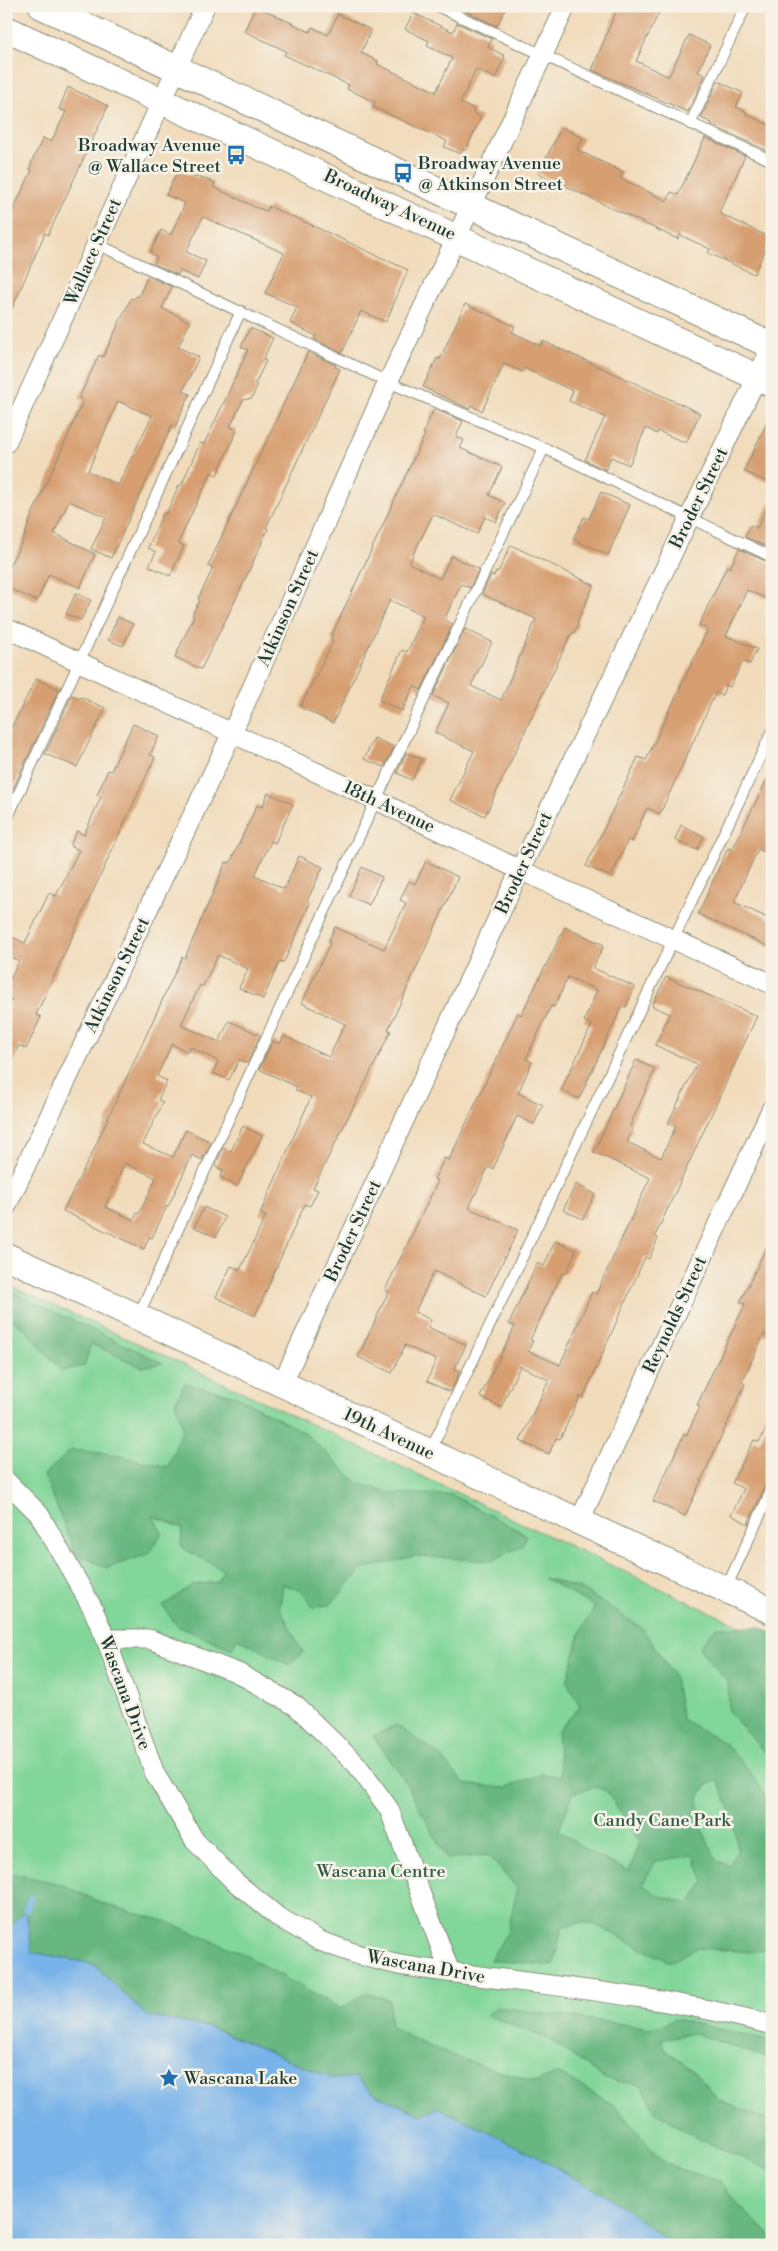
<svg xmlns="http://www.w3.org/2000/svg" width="778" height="2251" font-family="'Libre Bodoni',serif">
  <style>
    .green { fill: #81d699; stroke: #508a66 }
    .forest { fill: #68b781; stroke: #447a5a; fill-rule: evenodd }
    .water { fill: #78b3e9; stroke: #4c788e }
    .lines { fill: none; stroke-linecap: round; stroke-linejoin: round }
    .stream { stroke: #78b3e9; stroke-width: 6 }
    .building { fill: #d79f71; fill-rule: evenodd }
    .lane-casing { stroke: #888c78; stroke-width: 12 }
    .street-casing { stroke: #888c78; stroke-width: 21 }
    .secondary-casing { stroke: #888c78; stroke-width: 28 }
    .lane { stroke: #fff; stroke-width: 10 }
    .street { stroke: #fff; stroke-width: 19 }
    .secondary { stroke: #fff; stroke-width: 26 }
    .labels { text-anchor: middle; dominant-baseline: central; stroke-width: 5; stroke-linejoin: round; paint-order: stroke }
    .poi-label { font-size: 18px; fill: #1f3d34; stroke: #f7f3e8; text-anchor: start }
    .street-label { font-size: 18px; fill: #1f3d34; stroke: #f7f3e8 }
    .park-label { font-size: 18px; fill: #335c48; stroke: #f7f3e8 }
  </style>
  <rect width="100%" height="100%" fill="#f7f3e8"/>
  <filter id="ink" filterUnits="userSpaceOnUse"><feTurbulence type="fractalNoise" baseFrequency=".02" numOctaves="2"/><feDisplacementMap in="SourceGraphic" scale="10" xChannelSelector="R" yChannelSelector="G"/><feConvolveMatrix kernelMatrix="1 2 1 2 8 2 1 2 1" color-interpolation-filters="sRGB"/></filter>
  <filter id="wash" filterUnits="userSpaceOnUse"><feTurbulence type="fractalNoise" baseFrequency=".0096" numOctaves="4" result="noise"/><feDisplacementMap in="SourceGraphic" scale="20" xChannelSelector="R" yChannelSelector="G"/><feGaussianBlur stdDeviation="1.12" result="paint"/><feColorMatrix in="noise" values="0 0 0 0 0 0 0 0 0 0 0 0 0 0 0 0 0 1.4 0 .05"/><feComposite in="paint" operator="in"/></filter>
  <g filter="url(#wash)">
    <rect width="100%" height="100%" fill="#f1dbbb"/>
    <path class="green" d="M6,1284L181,1363L772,1641V2245H6Z"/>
    <g class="forest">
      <path d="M6,1289L163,1363L142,1367L91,1344L84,1366L62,1371L25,1329L6,1315Z"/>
      <path d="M185,1383L236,1396L305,1433L357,1482L388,1493L452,1495L527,1535L522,1546L491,1561L415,1556L362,1569L330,1605L313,1607L303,1592L283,1584L280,1608L303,1653L289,1665L237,1638L232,1649L177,1626L163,1606L192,1585L218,1582L223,1570L181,1547L182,1528L153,1516L162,1533L148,1554L107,1568L76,1554L44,1475L71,1450L112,1454L168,1467L183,1427L175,1402Z"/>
      <path d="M544,1578L581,1589L642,1628L674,1676L682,1719L724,1743L745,1766L772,1804V1947L752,1952L697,1948L670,1962L595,1925L582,1922L562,1928L554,1966L490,1960L508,1931L517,1888L488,1855L447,1859L403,1778L373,1736L396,1725L440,1755L464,1784L505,1788L542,1774L561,1777L557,1732L580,1706L567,1682L580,1633L595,1607ZM718,1780L731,1812L738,1849L729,1866L716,1859L703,1831L698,1799L706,1786ZM595,1787L607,1791L640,1843L629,1871L590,1853L559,1830L573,1793ZM694,1855L704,1882L690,1904L656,1895L643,1883L656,1861Z"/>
      <path d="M716,1627H761L772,1633V1761L729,1712L728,1683L699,1648Z"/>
      <path d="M6,1872L61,1884L104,1904L165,1921L239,1952L341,2009L366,1992L389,2000L391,2027C435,2053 488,2068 537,2082L558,2073L614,2105L661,2160L679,2169L720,2181L744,2211L772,2236V2245H673L617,2202L534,2155L437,2107L421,2115L373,2093L356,2077L334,2079L212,2028L147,2016L93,1964L32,1952L26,1910L6,1930Z"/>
      <path d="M497,2007L652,2028L676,2019L772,2041V2060L694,2033L661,2039L665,2049L696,2073L718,2100L772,2122V2171L701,2140L656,2112L641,2085L605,2079L549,2039L486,2015Z"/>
    </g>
    <path class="water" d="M26,1910L32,1952L93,1964L147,2016L212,2028L334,2079L356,2077L373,2093L421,2115L437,2107L534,2155L617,2202L673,2245H6V1930Z"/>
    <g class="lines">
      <path class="stream" d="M26,1910L30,1898"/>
    </g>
    <g id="blocks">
      <g class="building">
        <path d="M256,6L310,32L312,27L328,35L338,14L371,30L361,53L378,61L377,64L436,92L452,58L427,46L429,41L405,29L413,13L453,32L457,23L492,39L488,47L505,56L495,78L476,69L460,103L474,109L473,113L481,117L466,150L463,149L461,154L444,147L447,141L373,107L375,102L347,89L349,85L284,55L286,51L244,31Z"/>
        <path d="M464,6H507L497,26L463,10Z"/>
        <path d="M618,6H662L636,61L667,76H669L689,35L710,45L698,72L705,75L688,112L592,70Z"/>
        <path d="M718,81L743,93L736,107L747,112L746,114L772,126V153L711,125L712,123L701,118Z"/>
        <path d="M68,87L108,106L48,235L45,233L6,322V225L32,170L30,169L32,161L43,138L51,142L66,112L59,109Z"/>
        <path d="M562,127L583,138L577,150L623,172L620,178L667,201L671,192L678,195L705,138L745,156L719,213L771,238L754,274L708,253L710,249L680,235L678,239L671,236L538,173Z"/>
        <path d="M178,170L197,178L198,176L215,183L213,187L255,207L267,211L269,206L291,217L292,216L408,270L386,322L361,311L342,353L314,339L316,336L290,323L297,307L265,293L284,253L203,217L186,252L206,261L198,279L180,271L178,275L154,264L157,257L150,253L161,230L171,235L185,203L166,195Z"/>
        <path d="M148,276L172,287L162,308L190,322L178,347L199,357L183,391L190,394L175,427L172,425L111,558L91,549L106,517L69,501L54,533L95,554L80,588L49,574L37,601L6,587V572L24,538L31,517L71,429L83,400L79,398L99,355L103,357L131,298L134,299L136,296L138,297ZM118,401L152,416L118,485L88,471Z"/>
        <path d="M465,304L515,326L512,332L541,346L543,341L700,413L686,443L658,431L657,434L646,428L629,465L611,457L605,470L585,460L605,417L569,401L573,391L524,368L523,372L504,364L482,411L470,405L469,409L423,387L437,358L440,359Z"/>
        <path d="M250,328L273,338L263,360L266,361L255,384L257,386L252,398L243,400L230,427L237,430L217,475L211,472L178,543L184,546L170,576L149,566L156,552L148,548L163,513L166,514L179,485L181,486L200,443L204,444L226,398L248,350L241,347Z"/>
        <path d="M308,352L336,365L335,367L340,369L266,528L268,529L236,599L201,669L175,657L194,616L192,615L200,600L198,599L213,568L208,566Z"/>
        <path d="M434,409L463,421L456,437L464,440L460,448L502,467L489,495L505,503L496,522L485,517L477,534L433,514L409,563L440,579L451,556L479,569L470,588L461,584L444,620L453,624L421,690L414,686L402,711L379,700L402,650L407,652L424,616L390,600L333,723L300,707L333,642L331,637L425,434L423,433Z"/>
        <path d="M772,412V471L767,482L744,471Z"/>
        <path d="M601,492L630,505L608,555L573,539L584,517L589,519Z"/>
        <path d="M772,498V549L745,537L751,525L757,528Z"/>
        <path d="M511,545L594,585L577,622L578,625L574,633L571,634L485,816L450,800L474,751L435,733L449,703L433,696L465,629L492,642L471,686L501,700L536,619L482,594L491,575L494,576L496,571L498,572Z"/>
        <path d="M739,549L772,564V601L747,590L726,636L757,649L750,664L743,661L730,687L726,685L722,695L716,692L660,814L647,808L632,842L628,840L611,877L586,866L638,757L646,760L708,629L699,625L727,566L730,568Z"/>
        <path d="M76,593L91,600L81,620L66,614Z"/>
        <path d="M118,617L133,624L123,646L108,640Z"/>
        <path d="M36,679L59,689L6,804V738Z"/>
        <path d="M72,695L80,699L81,697L105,708L77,767L45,754Z"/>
        <path d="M133,724L159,736L150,755L155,757L36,1015L41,1017L26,1049L19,1045L6,1072V1012L12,1000L6,997V988L19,961L6,955V934L25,943L49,893L56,896L79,850L70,846L77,831L84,835L101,797L97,795L108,770L111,771Z"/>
        <path d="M374,738L394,747L384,767L364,759Z"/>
        <path d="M406,753L422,759L412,780L397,773Z"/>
        <path d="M772,769V856L758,849L734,902L772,920V948L698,914L728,848L732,850Z"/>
        <path d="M268,793L293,804L275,843L271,841L255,875L284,889L299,856L323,867L307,901L310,903L295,938L284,962L280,961L263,999L239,988L248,969L218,955L203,986L200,985L181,1025L219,1042L229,1021L260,1035L247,1063L239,1060L229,1080L213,1073L218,1061L190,1047L188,1052L172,1044L157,1076L167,1081L158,1100L163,1102L143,1144L173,1157L186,1130L211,1142L202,1160L192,1155L168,1207L167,1206L152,1238L149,1237L144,1249L63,1211L93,1151L182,957L185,958L226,862L230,863L257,805L262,807ZM125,1163L156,1178L139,1214L137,1213L134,1220L105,1207Z"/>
        <path d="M681,825L704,836L697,850L675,840Z"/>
        <path d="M426,861L458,877L388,1030L391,1031L314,1186L313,1188L318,1190L310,1206L305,1204L297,1221L255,1316L216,1297L231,1266L240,1270L266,1216L260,1214L311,1097L295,1090L297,1087L259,1069L273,1041L280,1044L284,1036L329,1057L345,1024L302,1003L330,943L328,942L335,927L384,949L406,903L400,900L409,881L415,884Z"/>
        <path d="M362,867L382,877L369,905L349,896Z"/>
        <path d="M565,927L604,945L593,968L635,987L626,1007L622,1006L579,1099L561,1090L592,1025L584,1021L597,990L568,977L554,1007L551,1006L526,1059L532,1062L518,1093L543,1105L534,1124L517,1116L493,1169L488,1167L469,1208L518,1230L486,1296L434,1271L415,1312L431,1320L428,1327L466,1345L454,1370L460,1372L450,1392L427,1381L436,1360L405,1345L392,1373L358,1357L389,1291L385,1290L438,1181L434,1179L445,1158L449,1160L518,1013L521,1015Z"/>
        <path d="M666,977L757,1016L655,1236L658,1238L649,1259L645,1257L583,1398L580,1396L560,1439L556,1438L549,1454L520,1441L549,1380L520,1366L501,1407L480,1397L515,1326L509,1324L537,1263L544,1266L555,1241L576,1250L566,1274L562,1273L530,1340L533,1341L528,1351L560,1365L592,1292L596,1294L603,1279L650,1178L594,1152L636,1060L655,1069L630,1126L633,1128L627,1142L661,1158L676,1126L668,1123L697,1064L655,1045L670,1014L652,1006Z"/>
        <path d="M243,1126L262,1136L237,1186L220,1177L223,1170L215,1166L223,1148L231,1151Z"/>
        <path d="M576,1184L595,1194L583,1219L563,1210Z"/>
        <path d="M204,1207L225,1217L216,1237L194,1227Z"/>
        <path d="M772,1236V1338L764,1334L742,1382L745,1384L685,1516L653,1501L684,1434L686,1436L700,1407L697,1405L745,1304L740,1302Z"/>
        <path d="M772,1418V1470L748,1524L731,1515L744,1489L732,1483L754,1440L759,1442Z"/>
      </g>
    </g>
  </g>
  <g filter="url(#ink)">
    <use href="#blocks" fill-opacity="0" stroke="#888c78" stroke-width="1"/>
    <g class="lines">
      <defs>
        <g id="lane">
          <path d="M437,6L772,161"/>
          <path d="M690,124L746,6"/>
          <path d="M97,244L388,382L544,448L772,557"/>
          <path d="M6,821L241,311"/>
          <path d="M138,1316L376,800L544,448"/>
          <path d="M430,1451L772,732"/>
          <path d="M726,1588L772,1489"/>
        </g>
        <g id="street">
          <path d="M6,443L205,6"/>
          <path d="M6,628L376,800L520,870L772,984"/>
          <path d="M6,1207L232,733L388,382L566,6"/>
          <path d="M282,1384L520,870L772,346"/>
          <path d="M6,1481L39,1514L92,1607L106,1639L155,1774L195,1841L234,1881L278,1917L320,1941L359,1955L399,1965C523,1984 650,1992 772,2025"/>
          <path d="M579,1522L772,1108"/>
          <path d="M106,1639H149L238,1673L296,1706L357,1765L389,1809L450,1972"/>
        </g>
        <g id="secondary">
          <path d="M42,6L772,346"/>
          <path d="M6,29L772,384"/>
          <path d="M6,1256L772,1611"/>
        </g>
      </defs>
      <use href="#lane" class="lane-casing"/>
      <use href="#street" class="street-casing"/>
      <use href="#secondary" class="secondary-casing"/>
      <use href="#lane" class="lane"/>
      <use href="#street" class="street"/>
      <use href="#secondary" class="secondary"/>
    </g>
  </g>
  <defs>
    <symbol id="bus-bare" viewBox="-9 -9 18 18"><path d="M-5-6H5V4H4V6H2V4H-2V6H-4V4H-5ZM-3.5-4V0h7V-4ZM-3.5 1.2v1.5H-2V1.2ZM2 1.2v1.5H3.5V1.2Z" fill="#1f6fb2" stroke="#f7f3e8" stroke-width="2.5" paint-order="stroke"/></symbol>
    <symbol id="sight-bare" viewBox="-9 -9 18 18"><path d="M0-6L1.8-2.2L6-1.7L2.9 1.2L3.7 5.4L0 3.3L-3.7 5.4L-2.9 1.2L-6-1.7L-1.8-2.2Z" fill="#1f6fb2" stroke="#f7f3e8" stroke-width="2.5" paint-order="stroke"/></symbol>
  </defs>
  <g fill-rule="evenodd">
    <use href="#bus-bare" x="222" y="141" width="28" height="28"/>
    <use href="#bus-bare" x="389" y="159" width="28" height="28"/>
    <use href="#sight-bare" x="155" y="2064" width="28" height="28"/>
  </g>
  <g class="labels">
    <g class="poi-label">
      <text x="221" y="145" text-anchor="end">Broadway Avenue<tspan x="221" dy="21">@ Wallace Street</tspan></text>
      <text x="418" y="163">Broadway Avenue<tspan x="418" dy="21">@ Atkinson Street</tspan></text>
      <text x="184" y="2078">Wascana Lake</text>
    </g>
    <g class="street-label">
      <text transform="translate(390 205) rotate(25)">Broadway Avenue</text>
      <text transform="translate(93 252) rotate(-66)">Wallace Street</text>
      <text transform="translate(699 498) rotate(-64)">Broder Street</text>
      <text transform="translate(288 608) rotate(-66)">Atkinson Street</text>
      <text transform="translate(389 807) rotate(25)">18th Avenue</text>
      <text transform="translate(524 863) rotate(-65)">Broder Street</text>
      <text transform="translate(117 975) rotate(-64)">Atkinson Street</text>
      <text transform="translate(353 1231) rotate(-65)">Broder Street</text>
      <text transform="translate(675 1315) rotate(-65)">Reynolds Street</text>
      <text transform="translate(389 1434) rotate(25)">19th Avenue</text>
      <text transform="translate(125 1693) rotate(70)">Wascana Drive</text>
      <text transform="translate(426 1967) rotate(10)">Wascana Drive</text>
    </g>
    <g class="park-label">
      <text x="662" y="1820">Candy Cane Park</text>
      <text x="381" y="1871">Wascana Centre</text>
    </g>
  </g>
  <rect width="778" height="2251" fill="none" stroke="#f7f3e8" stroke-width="25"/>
</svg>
